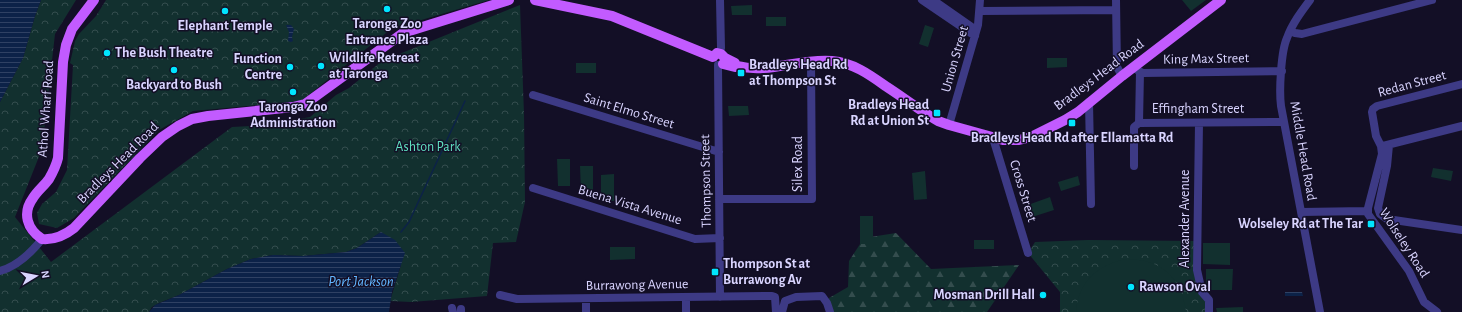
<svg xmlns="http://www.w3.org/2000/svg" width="1462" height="312" font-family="'Alegreya Sans',sans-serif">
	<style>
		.forest { fill: url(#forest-firs) }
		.park { fill: url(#park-crowns) }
		.pitch { fill: #12302f }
		.water { fill: url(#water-rules) }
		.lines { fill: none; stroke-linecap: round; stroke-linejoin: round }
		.stream { stroke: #0c2248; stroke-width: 1.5 }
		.minor { stroke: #3d3a85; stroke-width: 8 }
		.major { stroke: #c25bff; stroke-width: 10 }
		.poi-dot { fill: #00e5ff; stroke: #130f26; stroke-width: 1.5 }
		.labels { text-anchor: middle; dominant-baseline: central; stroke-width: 3; stroke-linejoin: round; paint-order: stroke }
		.poi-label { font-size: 14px; font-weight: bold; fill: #d9d4ff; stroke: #130f26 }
		.street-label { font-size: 14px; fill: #d9d4ff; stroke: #130f26 }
		.park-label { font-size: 14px; fill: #5fe0c0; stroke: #130f26 }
		.water-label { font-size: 15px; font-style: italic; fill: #62b6ff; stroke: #130f26 }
	</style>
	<defs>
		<pattern id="forest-firs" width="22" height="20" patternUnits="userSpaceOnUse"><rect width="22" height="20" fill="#12302f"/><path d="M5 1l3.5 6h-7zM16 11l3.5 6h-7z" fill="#344d4e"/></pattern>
		<pattern id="park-crowns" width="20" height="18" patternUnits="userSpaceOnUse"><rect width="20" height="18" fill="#12302f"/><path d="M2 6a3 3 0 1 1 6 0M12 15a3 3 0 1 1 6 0" fill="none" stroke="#344d4e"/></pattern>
		<pattern id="water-rules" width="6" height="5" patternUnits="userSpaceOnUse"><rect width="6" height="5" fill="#0c2248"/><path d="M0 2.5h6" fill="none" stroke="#2f4163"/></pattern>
	</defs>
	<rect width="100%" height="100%" fill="#130f26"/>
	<path class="forest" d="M896,233L931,269L1019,265L987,312H829V298L848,287L849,261L864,238Z"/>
	<path class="park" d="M41,0H76L55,34L42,149L15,217L51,262L232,127L267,125L310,117L336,95L349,88L382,61L520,5L524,114L525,202L516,242L493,243L487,296L411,302L390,301L401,265L381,232L357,248L346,252L303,256L273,255L251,259L227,269L179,295L159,303L152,307L149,312H0V102L23,58L35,16Z
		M106,0H489L391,29L301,101L193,111L159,130L74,218L57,228L39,224L37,213L42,204L56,192L67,170L73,65L70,63L75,41L79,34L96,16Z
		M1088,240L1197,241V270L1209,312H1060V292L1028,253L1035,242Z"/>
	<path class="pitch" d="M1182,0H1206L1191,11Z
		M752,5V15H732L731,6Z
		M766,17H786V26H766Z
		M925,25L934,28L928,47L919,44Z
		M1047,58H1067V67L1047,68Z
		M576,63H596V73H576Z
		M728,106H748L749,115L729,116Z
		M557,159H570V186H558Z
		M580,166H593V192H581Z
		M1433,168L1453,171L1451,181L1431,177Z
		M925,171L927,199L914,200L912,173Z
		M614,174V201H601V175Z
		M1078,176L1080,185L1061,191L1058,182Z
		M1050,197L1054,210L1029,218L1025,206Z
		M860,216H873V244H860Z
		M974,240H994V249H974Z
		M1203,243H1230V265L1203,264Z
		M610,247H635V259L610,260Z
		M1127,259C1161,259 1182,278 1186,312H1076C1078,282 1098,264 1127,259Z
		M1206,269H1233L1232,290H1206Z
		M1243,307V312H1217L1216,308Z"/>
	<path class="water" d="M0,0H41L35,16L23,58L0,102Z
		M286,25H291L294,29L292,37L293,41L291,42L288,41L289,32Z
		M381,232L395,240L405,253L392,292L389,312H149L155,305L179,295L227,269L251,259L273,255L303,256L346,252L357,248Z
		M1285,292H1302L1303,296H1285Z"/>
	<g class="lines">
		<path class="stream" d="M401,232L409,222L465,101"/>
		<path class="minor" d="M922,0L975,36
			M933,0L976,30
			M1116,0L1117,67L1122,76
			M1310,0C1301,12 1292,24 1287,38C1281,51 1279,91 1281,106L1320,312
			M980,11L1116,10
			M1290,31L1295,33L1302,34L1432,0
			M719,53L721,48L720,0
			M718,65L720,297
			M1137,70L1143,73L1282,71
			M1140,72L1139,123L1283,122
			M533,95L719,152
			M1089,102L1091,204
			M1199,123L1197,270L1202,292L1209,300V312
			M949,125L978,25L980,0
			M993,138L1028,253
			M1389,145L1387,166L1378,208L1380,214L1387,219L1462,230
			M1383,146L1462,126
			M1134,166V127L1139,123
			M533,188L695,239L720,238
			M719,199H812L811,61
			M1301,212L1367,211
			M0,271C18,266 31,253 42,239
			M500,295L517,299L772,296L775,297L776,312
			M686,298V312
			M586,299V312
			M452,308L453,312
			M461,309V312
			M782,312L785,301L796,297L822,296L827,303L830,312
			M1437,312L1424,302L1409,271L1368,214V208L1382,154L1381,146L1376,136L1372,112L1373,109L1377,106L1462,84"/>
		<path class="major" d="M94,0L72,29L66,45L63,62L58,158C56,166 53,172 49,179C44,186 37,191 33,198C22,213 27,229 42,239C54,240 64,236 74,228L140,158L162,137L178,126L192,119L208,116L293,107L305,104L403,33L509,0
			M535,0L612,16L713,57
			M713,57L717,53L721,54L725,58L735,63
			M723,64L735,67L738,66C768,74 800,58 832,61C854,63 870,75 887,87C904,98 921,111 938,121L949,125L1003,140H1019L1031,137L1065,120L1078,112L1122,76L1221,0"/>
	</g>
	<g class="poi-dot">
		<circle cx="387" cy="9" r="4"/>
		<circle cx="225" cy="11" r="4"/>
		<circle cx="107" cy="53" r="4"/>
		<circle cx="321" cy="66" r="4"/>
		<circle cx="290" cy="67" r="4"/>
		<circle cx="174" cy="70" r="4"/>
		<rect x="737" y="69" width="8" height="8" rx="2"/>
		<circle cx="293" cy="92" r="4"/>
		<rect x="933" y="109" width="8" height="8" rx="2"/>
		<rect x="1068" y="119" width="8" height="8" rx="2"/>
		<rect x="1367" y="220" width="8" height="8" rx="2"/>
		<rect x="711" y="268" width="8" height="8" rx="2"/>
		<circle cx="1131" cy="287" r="4"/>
		<circle cx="1043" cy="295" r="4"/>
	</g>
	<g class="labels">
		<g class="poi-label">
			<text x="387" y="24">Taronga Zoo<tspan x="387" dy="16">Entrance Plaza</tspan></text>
			<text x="225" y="26">Elephant Temple</text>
			<text x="115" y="53" text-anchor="start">The Bush Theatre</text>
			<text x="329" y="58" text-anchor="start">Wildlife Retreat<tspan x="329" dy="16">at Taronga</tspan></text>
			<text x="282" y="59" text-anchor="end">Function<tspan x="282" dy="16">Centre</tspan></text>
			<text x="749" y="65" text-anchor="start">Bradleys Head Rd<tspan x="749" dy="16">at Thompson St</tspan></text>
			<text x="174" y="85">Backyard to Bush</text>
			<text x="929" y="105" text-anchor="end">Bradleys Head<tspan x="929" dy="16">Rd at Union St</tspan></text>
			<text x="293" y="107">Taronga Zoo<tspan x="293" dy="16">Administration</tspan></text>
			<text x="1072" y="138">Bradleys Head Rd after Ellamatta Rd</text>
			<text x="1363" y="224" text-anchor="end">Wolseley Rd at The Tar</text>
			<text x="723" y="264" text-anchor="start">Thompson St at<tspan x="723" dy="16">Burrawong Av</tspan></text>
			<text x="1139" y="287" text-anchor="start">Rawson Oval</text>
			<text x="1035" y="295" text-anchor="end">Mosman Drill Hall</text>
		</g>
		<g class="street-label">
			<text transform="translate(955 59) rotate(-74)">Union Street</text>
			<text transform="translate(1206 59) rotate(-1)">King Max Street</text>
			<text transform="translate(1099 75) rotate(-37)">Bradleys Head Road</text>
			<text transform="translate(1412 84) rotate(-15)">Redan Street</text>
			<text transform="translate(46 109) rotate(-86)">Athol Wharf Road</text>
			<text x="1198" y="109">Effingham Street</text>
			<text transform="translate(629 111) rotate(17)">Saint Elmo Street</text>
			<text transform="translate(1303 151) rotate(80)">Middle Head Road</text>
			<text transform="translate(118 163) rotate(-45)">Bradleys Head Road</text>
			<text transform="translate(798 164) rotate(-90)">Silex Road</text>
			<text transform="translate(706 181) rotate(-91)">Thompson Street</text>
			<text transform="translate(1023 191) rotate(73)">Cross Street</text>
			<text transform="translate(630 205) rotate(17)">Buena Vista Avenue</text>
			<text transform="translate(1185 219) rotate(-90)">Alexander Avenue</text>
			<text transform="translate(1404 243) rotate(57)">Wolseley Road</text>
			<text transform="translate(637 285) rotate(-1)">Burrawong Avenue</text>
		</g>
		<g class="park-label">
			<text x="428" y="147">Ashton Park</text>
		</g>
		<g class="water-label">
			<text x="361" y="281">Port Jackson</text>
		</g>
	</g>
	<g transform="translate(36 276) rotate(80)" stroke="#130f26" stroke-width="3" paint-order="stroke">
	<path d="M0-3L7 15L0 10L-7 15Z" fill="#d9d4ff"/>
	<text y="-6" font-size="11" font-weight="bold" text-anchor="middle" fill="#d9d4ff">N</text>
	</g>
</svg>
